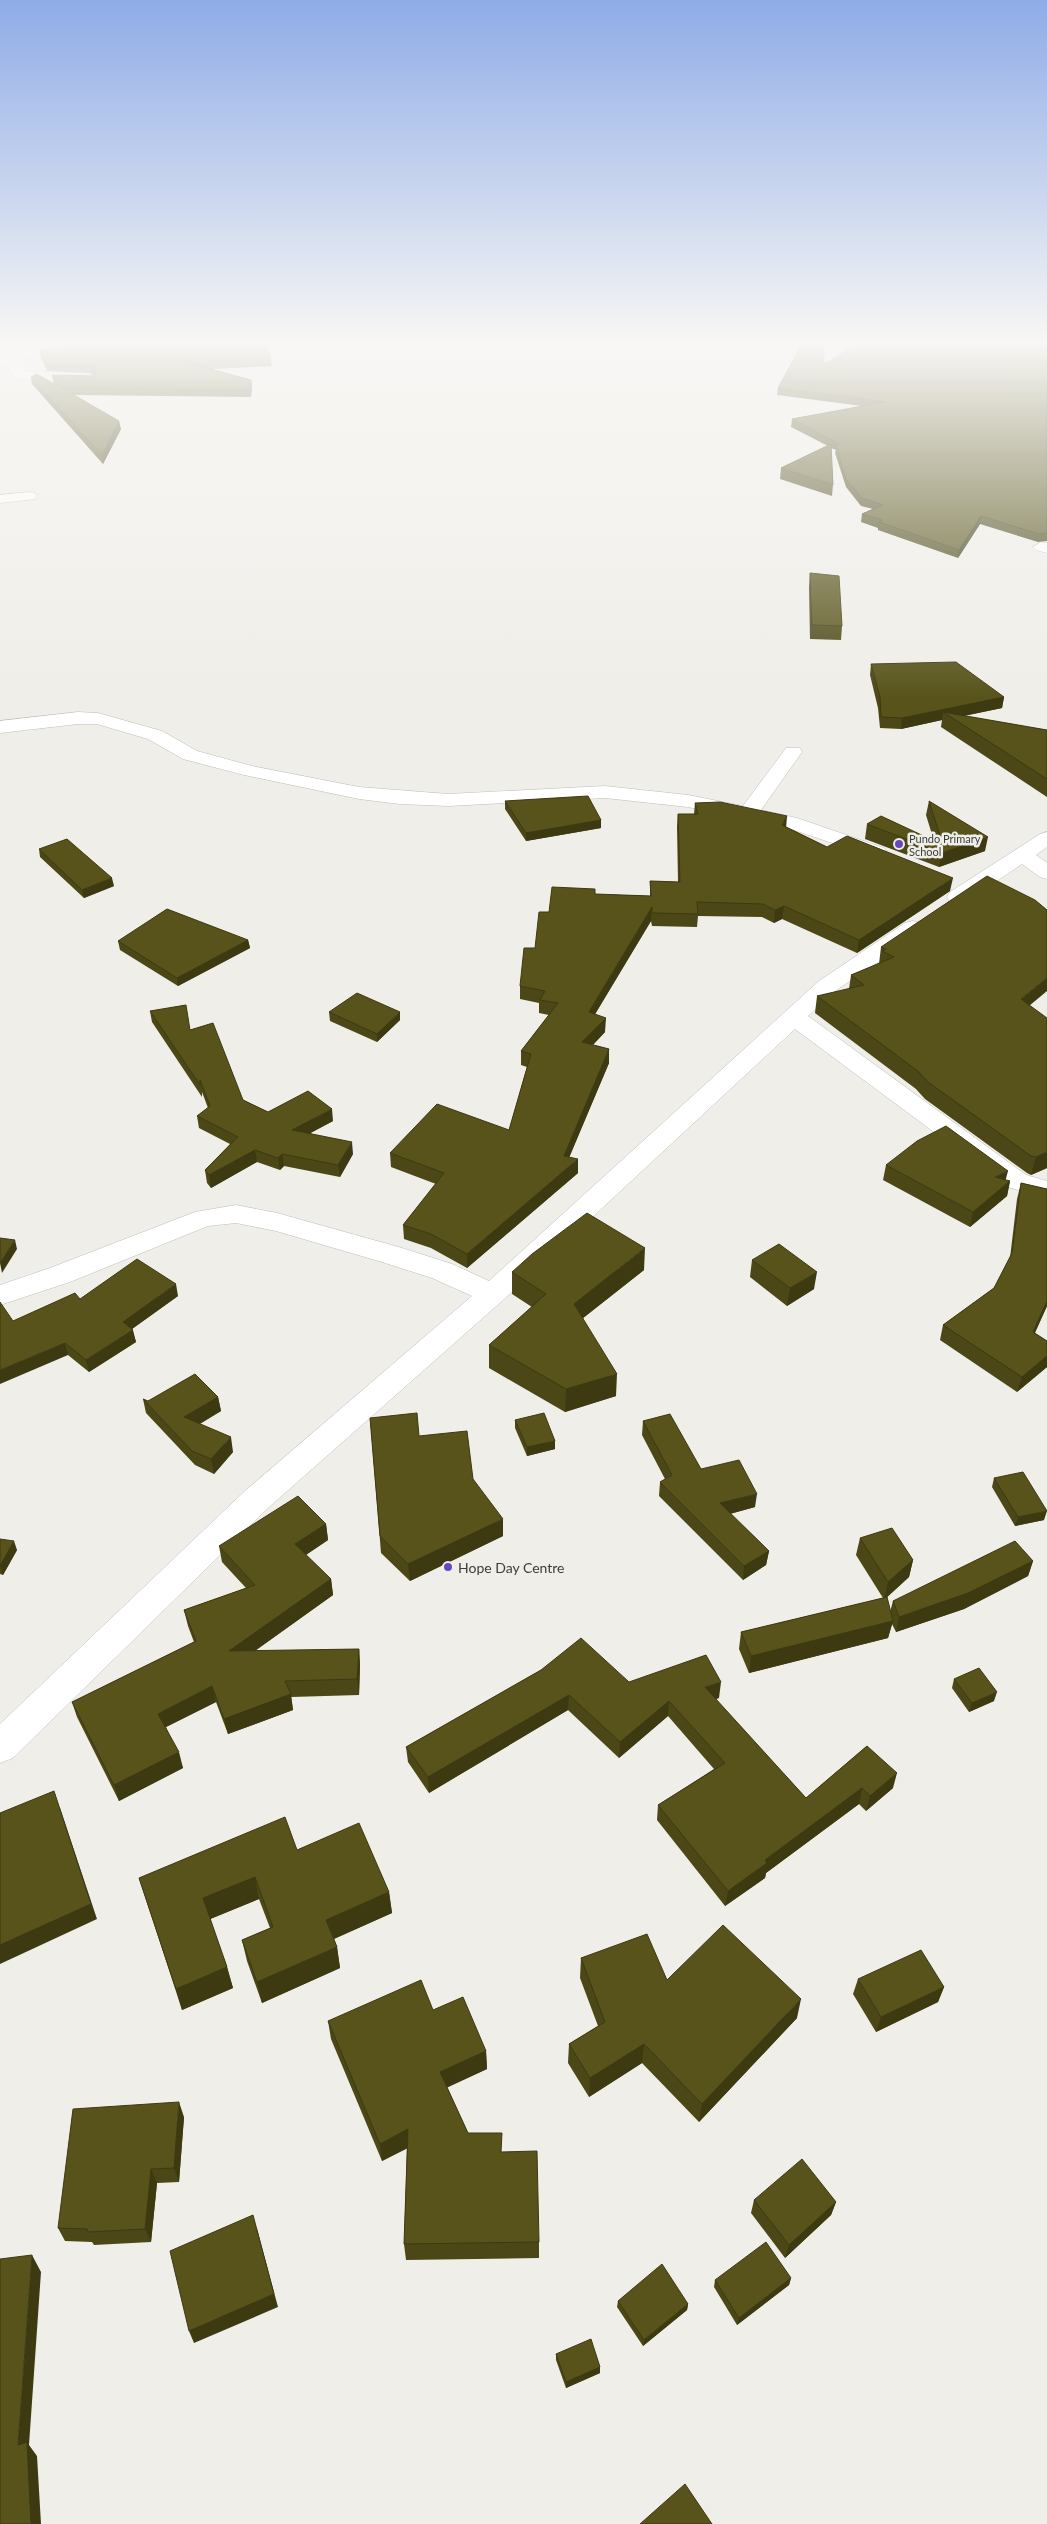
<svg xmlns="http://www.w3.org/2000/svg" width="1047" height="2524" font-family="Lato,sans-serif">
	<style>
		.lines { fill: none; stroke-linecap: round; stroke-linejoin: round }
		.minor-casing { stroke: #bebeb8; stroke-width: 1 }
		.minor { fill: #fff; fill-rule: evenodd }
		.wall { fill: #4b4716 }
		.shaded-wall { fill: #3d3a12 }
		.building { fill: #57531a; stroke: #3d3a12 }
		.poi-dot { fill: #6747c0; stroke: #efeee8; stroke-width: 2 }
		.labels { text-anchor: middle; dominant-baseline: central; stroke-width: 5; stroke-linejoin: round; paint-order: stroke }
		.far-poi-label { font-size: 11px; fill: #3c3c3a; stroke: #efeee8; text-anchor: start }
		.poi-label { font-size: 14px; fill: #3c3c3a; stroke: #efeee8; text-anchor: start }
	</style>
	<rect width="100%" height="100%" fill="#efeee8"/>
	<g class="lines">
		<g class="minor-casing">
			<path id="minor" d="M52,346H82L76,350L8,360L17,361L23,371L89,375L95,379L93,382L19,379L15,378L8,367L0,366V353Z
				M30,492L35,493L37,496L35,499L0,503V495Z
				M1041,542L1047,543V553L1036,550L1033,547Z
				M78,712L98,713L162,731L197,751L252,766L359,787L448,794L605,786L688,795L743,806L786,748H800L802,752L761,810L797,818L884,848L887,852L884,856L877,858L785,827L688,807L605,798L448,806L400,804L359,799L244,775L183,759L148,739L97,724H78L0,733V721Z
				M1047,832V847L1036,855L1047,863V879L1040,877L1022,864L966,902L958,903L950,902L947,897L950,892L1040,834Z
				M913,921L921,923L924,928L921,933L835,991L808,1016L1026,1175L1047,1181V1199L1008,1187L795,1029L502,1301L268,1508L13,1758L0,1763V1724L246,1490L472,1296L432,1278L382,1262L276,1231L236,1223L208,1226L70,1282L0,1305V1285L50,1268L195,1212L236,1205L277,1213L402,1248L452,1264L489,1281L819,981L905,923Z"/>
		</g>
		<use href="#minor" class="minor"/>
	</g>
	<path class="wall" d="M1047,346V541L1038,542L980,524L958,558L878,530V528L861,522L862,514L873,509L861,506L846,487L835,453L836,450L831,448L833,485L832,496L780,479L781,468L828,446L791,427L792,419L862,406L777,395L778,388L824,364Z
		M39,350L271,359L272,366L212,369L251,380L252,387L251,397L74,395L121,429L103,464L32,384L31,377L54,384L52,375L93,376L90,373L47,371L41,357Z
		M810,573L842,626L841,640L810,639L809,587Z
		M871,664L1004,697L1002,708L964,716L1047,730V797L941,727L942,720L901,729L880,728L878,708L870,675Z
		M505,801L601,820V828L526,841L505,809Z
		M929,801L985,851L939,867L865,839L867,824L934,841L926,815Z
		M695,803L786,827L827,847L950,891L857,953L782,919L774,923L762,917L698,916L697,927L652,926L651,921L595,1014L605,1032L593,1045L609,1049V1063L569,1157L578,1173L467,1268L431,1248L404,1239L403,1225L436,1184L391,1167L390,1153L509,1130L527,1067L521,1065V1051L549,1015L539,1013V1003L520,999V986L549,912L595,894L650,896V881L678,882L677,826L678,814H694Z
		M39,849L114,886L84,898L40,857Z
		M248,940L250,948L178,986L120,950L118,941Z
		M881,947L1030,1005L1047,1168L1031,1175L1027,1173L925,1099L916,1089L815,1013L817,996L849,989L851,975L879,964Z
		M150,1011L190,1030L243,1100L268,1112L333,1121L310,1133L353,1154L340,1177L284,1166L280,1170L257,1162L211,1188L207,1183L205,1170L230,1144L199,1128L197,1116L208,1108L202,1092V1097L152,1022Z
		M329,1012L400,1020L377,1042L330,1021Z
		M886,1165L1006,1180L1010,1181L1007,1196L970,1227L883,1180Z
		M1021,1183L1047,1189V1306L1035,1333L1047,1341V1367L1017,1392L940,1340L943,1325L994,1288L1010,1258L1017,1199Z
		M752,1260L814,1289L787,1306L750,1277Z
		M644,1270L583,1318L616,1396L565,1412L489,1368V1345L532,1307L512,1294V1272Z
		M178,1296L132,1329L136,1342L89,1372L68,1355L13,1321L80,1299Z
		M218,1397L221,1411L200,1424L233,1452L214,1474L195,1465L146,1413L143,1399L148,1401Z
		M370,1418L419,1436L473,1479L503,1536L410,1581L381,1553Z
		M515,1420L555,1449L527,1456L515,1428Z
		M643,1421L701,1469L755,1507L730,1514L769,1551L766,1565L743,1580L659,1496L660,1482L665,1479L642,1435Z
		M994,1478L1044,1520L1015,1526L992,1487Z
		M326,1524L328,1540L306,1555L331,1579L333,1595L255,1651L359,1649L360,1665L359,1695L291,1697L293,1710L228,1734L216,1702L166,1727L183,1768L119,1801L77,1717L72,1702L194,1642L188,1626L184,1610L246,1588L222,1562L219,1546Z
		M860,1538L913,1560L909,1577L887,1597L890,1612L893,1601L1033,1561L1028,1576L964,1609L896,1632L892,1624L888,1638L749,1673L739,1649L741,1632L883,1598L856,1555Z
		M0,1539L17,1550L3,1575L0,1574Z
		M541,1670L629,1682L719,1698L715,1699L806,1798L867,1746L893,1788L866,1811L859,1804L766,1873L765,1878L725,1906L657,1820L658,1805L714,1769L668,1716L619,1758L568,1710L429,1793L408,1762L406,1747Z
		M954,1679L994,1701L969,1712L952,1688Z
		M297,1850L389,1892L392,1913L334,1939L337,1947L340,1968L262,2003L247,1961L242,1940L270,1928L259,1899L210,1919L227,1967L233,1988L182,2010L139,1878Z
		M581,1958L667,1980L797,2018L699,2122L642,2063L589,2097L568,2063L569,2044L598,2026L580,1978Z
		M858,1979L944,1987L938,2002L876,2032L853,1994Z
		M433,2010L486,2051L487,2069L447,2087L468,2133L502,2152L539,2242V2258L406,2260L404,2244L407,2148L382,2161L331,2039L328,2021Z
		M184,2117L179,2182L157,2183L151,2242L94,2245L92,2242L65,2241L58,2228Z
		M754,2200L836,2202L831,2215L785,2258L751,2213Z
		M791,2278L789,2285L737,2325L714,2287L715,2280Z
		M618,2301L688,2304L687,2310L643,2346L617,2307Z
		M556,2354L600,2367V2373L566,2388L556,2360Z"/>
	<path class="shaded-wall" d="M251,380L252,387L251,397L250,389Z
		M119,421L121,429L103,464L102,455Z
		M981,516L980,524L958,558L959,550Z
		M1004,697L1002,708L953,718L943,712L942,720L901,729L902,718Z
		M787,816L786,829L782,825Z
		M601,820V828L526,841V833Z
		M988,837L985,851L939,867L942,853Z
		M112,878L114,886L84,898L82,890Z
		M953,878L950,891L857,953L859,940Z
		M784,906L782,919L774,923L775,910Z
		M652,907L651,921L588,1026L589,1012Z
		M248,940L250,948L178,986L177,978Z
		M1047,978V991L1017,1016L1021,999Z
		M400,1012V1020L377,1042V1034Z
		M606,1018L605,1032L582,1056V1042Z
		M609,1049V1063L564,1170V1156Z
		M332,1109L333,1121L294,1142L292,1130Z
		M352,1142L353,1154L340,1177L338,1165Z
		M255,1150L257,1162L211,1188L209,1175Z
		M1047,1152V1168L1031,1175L1036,1157Z
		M282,1154L284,1166L280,1170L278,1158Z
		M578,1159V1173L467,1268V1254Z
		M1008,1171L1004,1186L1010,1181L1007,1196L970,1227L973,1212L995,1177Z
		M15,1240L17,1249L2,1273L0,1263Z
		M645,1248L644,1270L573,1326L574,1304Z
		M817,1272L814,1289L787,1306L790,1288Z
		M176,1284L178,1296L125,1334L123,1322Z
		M1047,1301V1306L1028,1347L1033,1332Z
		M133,1330L136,1342L89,1372L86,1360Z
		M65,1343L68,1355L0,1384V1370Z
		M1047,1356V1367L1017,1392L1022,1377Z
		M617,1374L616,1396L565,1412L566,1389Z
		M218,1397L221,1411L187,1431L184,1417Z
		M231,1437L233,1452L214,1474L211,1459Z
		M555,1441V1449L527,1456V1447Z
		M757,1494L755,1507L718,1517L720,1503Z
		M1047,1511L1044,1520L1015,1526L1018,1517Z
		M503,1519V1536L410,1581L408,1564Z
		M326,1524L328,1540L298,1560L295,1544Z
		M14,1541L17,1550L3,1575L0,1566Z
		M769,1551L766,1565L743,1580L744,1566Z
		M913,1560L909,1577L884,1600L888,1582Z
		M1033,1561L1028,1576L964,1609L896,1632L899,1617Z
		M331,1579L333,1595L232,1667L229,1651Z
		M893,1621L888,1638L749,1673L751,1656Z
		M359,1649L360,1665L359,1695L357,1679Z
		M721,1682L719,1698L703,1703L705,1687Z
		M212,1686L216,1702L162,1729L158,1714Z
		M997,1692L994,1701L969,1712L972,1703Z
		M291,1694L293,1710L228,1734L224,1719Z
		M569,1695L568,1710L429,1793L428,1777Z
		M669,1701L668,1716L619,1758L620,1742Z
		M179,1752L183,1768L119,1801L114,1785Z
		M897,1773L893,1788L866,1811L870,1796Z
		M862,1788L859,1804L766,1873L765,1878L725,1906L728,1891L765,1860Z
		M60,1808L97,1919L0,1964V1945Z
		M255,1877L259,1899L208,1920L203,1898Z
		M389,1892L392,1913L329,1941L326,1920Z
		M337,1947L340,1968L262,2003L257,1982Z
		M227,1967L233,1988L182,2010L176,1989Z
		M944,1987L938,2002L876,2032L881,2017Z
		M801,1999L797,2018L699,2122L702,2104Z
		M644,2044L642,2063L589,2097L590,2078Z
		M486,2051L487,2069L442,2090L440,2072Z
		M179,2102L184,2117L179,2182L174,2168Z
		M408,2129L410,2147L382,2161L380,2144Z
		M151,2169L157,2183L151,2242L145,2229Z
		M836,2202L831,2215L785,2258L789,2245Z
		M257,2229L278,2307L194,2343L189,2331Z
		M32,2255L41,2272L29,2445L37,2456L41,2524H31L18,2445Z
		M791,2278L789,2285L737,2325L739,2318Z
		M688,2304L687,2310L643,2346L644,2340Z
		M600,2367V2373L566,2388V2382Z"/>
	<path class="building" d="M64,346H267L271,359L188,363L251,380L250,389L60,387L119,421L102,455L31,377L37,374L58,386L52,375L93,376L96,372L89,366L46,363L39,350Z
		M801,346H824V364L855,346H1047V533L1039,534L981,516L959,550L879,522L882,520L862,514L883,505L862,498L846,479L836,445L839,444L792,419L885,402L778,388Z
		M831,444L833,485L781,468Z
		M810,573L839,576L842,626L812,625Z
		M956,662L1004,697L902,718L881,717L880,697L871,664Z
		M943,712L1047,730V779Z
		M588,796L601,820L526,833L505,801Z
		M929,801L988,837L942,853L867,824L881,816L943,845Z
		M720,802L787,816L782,825L827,847L847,836L953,878L859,940L784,906L775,910L763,904L697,902L698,914L652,913V907L589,1012L606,1018L582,1042L609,1049L564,1156L578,1159L467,1254L431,1234L403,1225L444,1173L390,1153L437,1104L509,1130L531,1054L521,1051L558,1003L540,1000L545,991L520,986L524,948H535L539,912H549L552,887L595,889V894L651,896L650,881L680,882L678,814H698L695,803Z
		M67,839L112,878L82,890L39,849Z
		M987,876L1035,900L1047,910V978L1021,999L1047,1018V1152L1036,1157L1031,1156L928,1082L919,1072L817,996L864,985L851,975L894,957L882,951L886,949L881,947Z
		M167,909L248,940L177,978L118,941Z
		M357,993L400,1012L377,1034L329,1012Z
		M186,1005L190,1030L213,1023L243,1100L268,1112L308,1091L332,1109L292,1130L352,1142L338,1165L282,1154L278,1158L255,1150L209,1175L205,1170L238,1137L197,1116L210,1106L200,1080V1085L150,1011Z
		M946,1126L1008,1171L995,1177L1010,1181L973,1212L886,1165L917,1141Z
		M1021,1183L1047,1189V1301L1033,1332L1047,1341V1356L1022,1377L943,1325L994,1288L1012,1253Z
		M587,1213L645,1248L574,1304L617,1374L566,1389L489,1345L546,1294L512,1272L532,1254Z
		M0,1238L15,1240L0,1263Z
		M779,1244L817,1272L790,1288L752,1260Z
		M137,1259L176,1284L123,1322L133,1330L86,1360L65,1343L0,1370V1302L13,1321L75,1293L80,1299Z
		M195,1374L218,1397L184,1417L231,1437L211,1459L192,1451L143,1399L148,1401Z
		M417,1413L419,1436L467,1431L473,1479L503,1519L408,1564L380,1536L370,1418Z
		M544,1413L555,1441L527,1447L515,1420Z
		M670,1414L701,1469L739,1460L757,1494L720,1503L769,1551L744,1566L660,1482L672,1475L643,1421Z
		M1023,1472L1047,1511L1018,1517L994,1478Z
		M298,1496L326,1524L295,1544L331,1579L229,1651L359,1649L357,1679L285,1681L291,1694L224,1719L212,1686L158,1714L179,1752L114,1785L72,1702L196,1641L184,1610L255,1585L219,1546Z
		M892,1528L913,1560L888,1582L860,1538Z
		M0,1539L14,1541L0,1566Z
		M1015,1541L1033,1561L968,1593L899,1617L893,1601Z
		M887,1597L893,1621L751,1656L741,1632Z
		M581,1638L629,1682L706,1655L721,1682L705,1687L806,1798L867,1746L897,1773L870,1796L862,1788L765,1860L767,1863L728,1891L658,1805L725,1763L669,1701L620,1742L569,1695L428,1777L406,1747L541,1670Z
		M979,1668L997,1692L972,1703L954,1679Z
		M54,1791L91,1904L0,1945V1813Z
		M285,1817L297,1850L359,1823L389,1892L326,1920L337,1947L257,1982L242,1940L273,1927L255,1877L203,1898L227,1967L176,1989L139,1878Z
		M723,1925L801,1999L702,2104L644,2044L590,2078L569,2044L605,2022L581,1958L647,1934L667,1980Z
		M921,1950L944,1987L881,2017L858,1979Z
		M421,1980L433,2010L463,1997L486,2051L440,2072L468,2133H502L501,2152L537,2151L539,2242L404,2244L408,2129L380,2144L328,2021Z
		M179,2102L174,2168L151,2169L145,2229L88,2232L87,2229L58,2228L73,2109Z
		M802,2159L836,2202L789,2245L754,2200Z
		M253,2215L274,2294L189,2331L170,2251Z
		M766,2242L791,2278L739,2318L715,2280Z
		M32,2255L18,2445L27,2442L31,2524H0V2259Z
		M662,2264L688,2304L644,2340L618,2301Z
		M591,2339L600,2367L566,2382L556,2354Z
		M685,2484L712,2524H640Z"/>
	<linearGradient id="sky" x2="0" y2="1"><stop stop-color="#8face7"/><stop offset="0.49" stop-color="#f8f7f5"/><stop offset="1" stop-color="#f8f7f5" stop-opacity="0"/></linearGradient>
	<rect width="1047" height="699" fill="url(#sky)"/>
	<g class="poi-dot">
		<circle cx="899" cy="844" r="5"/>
		<circle cx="448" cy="1567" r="5"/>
	</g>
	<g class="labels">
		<g class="far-poi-label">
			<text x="909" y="838">Pundo Primary<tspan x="909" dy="13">School</tspan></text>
		</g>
		<g class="poi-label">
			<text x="458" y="1567">Hope Day Centre</text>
		</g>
	</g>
</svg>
